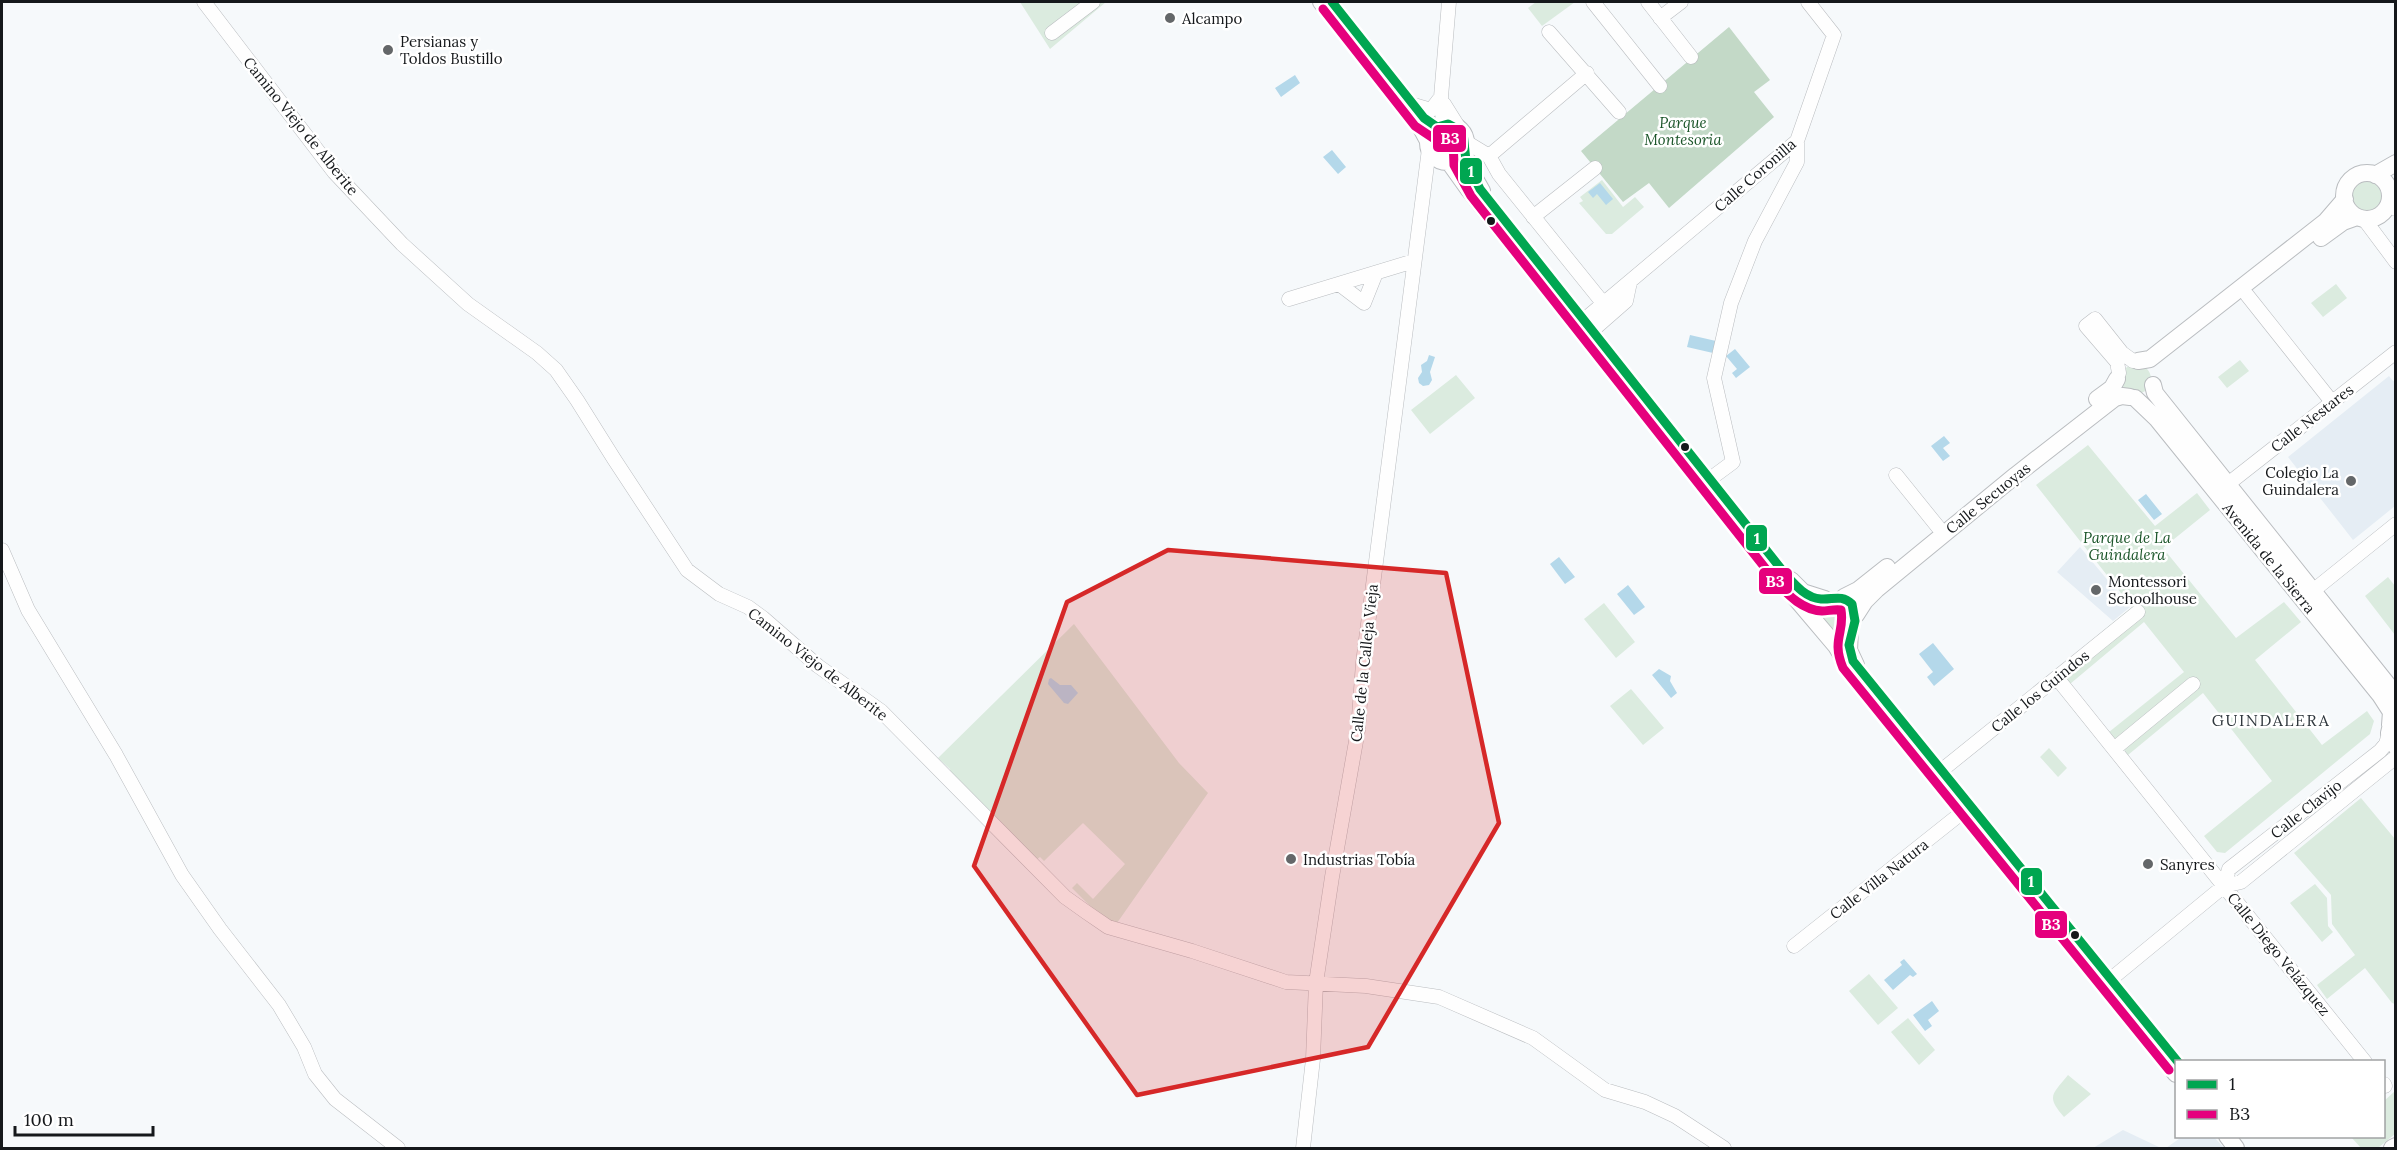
<svg xmlns="http://www.w3.org/2000/svg" width="2397" height="1150" font-family="Lora,serif">
	<style>
		.built { fill: #e5edf4 }
		.green { fill: #dbebdf }
		.forest { fill: #c3d9c7 }
		.water { fill: #b4d8ea }
		.lines { fill: none; stroke-linecap: round; stroke-linejoin: round }
		.minor-casing { stroke: #babdc0; stroke-width: 15 }
		.major-casing { stroke: #babdc0; stroke-width: 18 }
		.minor { stroke: #fefefe; stroke-width: 14 }
		.major { stroke: #fefefe; stroke-width: 16 }
		.bus-1-casing { stroke: #fff; stroke-width: 14 }
		.bus-2-casing { stroke: #fff; stroke-width: 14 }
		.bus-1 { stroke: #00a651; stroke-width: 9 }
		.bus-2 { stroke: #e5007d; stroke-width: 9 }
		.marked { fill: #d62828; fill-opacity: 0.2; stroke: #d62828; stroke-width: 4.5; stroke-linejoin: round }
		.poi-dot { fill: #646769; stroke: #fff; stroke-width: 2 }
		.bus-dot { fill: #15181b; stroke: #fff; stroke-width: 2 }
		.labels { text-anchor: middle; dominant-baseline: central; stroke-width: 5; stroke-linejoin: round; paint-order: stroke }
		.poi-label { font-size: 15px; fill: #15181b; stroke: #fff; text-anchor: start }
		.park-label { font-size: 15px; font-style: italic; fill: #1b5529; stroke: #fff }
		.street-label { font-size: 15px; fill: #15181b; stroke: #fff }
		.neighbourhood-label { font-size: 16px; letter-spacing: 1.5px; fill: #30383e; stroke: #fff }
		.line-badge { stroke: #fff; stroke-width: 2 }
		.badge-label { font-size: 16px; text-anchor: middle; font-weight: bold; fill: #fff }
	</style>
	<rect width="100%" height="100%" fill="#f6f9fb"/>
	<path class="built" d="M2389,376L2393,381L2396,380L2395,506L2353,540L2288,457Z
		M2080,547L2130,607L2113,621L2057,572Z
		M2123,1130L2161,1148H2093Z
		M2183,1136L2214,1137L2224,1148H2166Z"/>
	<path class="green" d="M1020,2H1106L1050,49Z
		M1536,2H1575L1542,26L1528,8Z
		M1436 143a12 12 0 1 1 24 0a12 12 0 1 1-24 0Z
		M2362,176C2379,174 2386,185 2390,200C2361,241 2329,194 2362,176Z
		M1602,180L1623,207L1635,197L1644,207L1612,234H1606L1579,203L1583,201L1580,197Z
		M2336,284L2347,298L2323,317L2311,303Z
		M2240,360L2249,371L2227,388L2218,377Z
		M2121 379a15 15 0 1 1 30 0a15 15 0 1 1-30 0Z
		M1456,375L1475,398L1430,434L1411,410Z
		M2088,445L2155,526L2197,493L2210,510L2163,548L2236,638L2284,602L2301,622L2255,660L2322,745L2367,711L2374,721L2370,734L2225,853L2217,852L2204,836L2272,781L2203,693L2128,755L2109,732L2184,672L2144,622L2070,684L2058,668L2132,607L2036,485Z
		M2388,577L2395,586V635L2365,596Z
		M1604,603L1635,642L1616,658L1584,619Z
		M1824 616a13 13 0 1 1 26 0a13 13 0 1 1-26 0Z
		M1074,624L1179,763L1208,793L1117,923L1102,918L1072,888L1077,883L1093,899L1125,864L1083,823L1044,861L1040,857L1036,860L951,777L950,769L938,758Z
		M1631,689L1664,728L1643,745L1610,706Z
		M2049,748L2067,768L2058,777L2040,757Z
		M2361,798L2395,839V1004L2392,1003L2365,968L2327,999L2317,985L2355,955L2332,924L2331,895L2294,853Z
		M2315,884L2327,898L2328,926L2333,932L2322,942L2290,903Z
		M1869,974L1898,1008L1878,1025L1849,991Z
		M1908,1018L1935,1050L1919,1065L1891,1032Z
		M2068,1075L2091,1094L2064,1117C2046,1096 2052,1095 2068,1075Z
		M2395,1091V1134L2378,1148H2361L2351,1137L2384,1136V1101Z"/>
	<path class="forest" d="M1729,27L1770,80L1754,92L1774,117L1669,208L1649,183L1623,202L1581,151Z"/>
	<path class="water" d="M1295,75L1300,83L1281,97L1275,88Z
		M1332,150L1346,167L1338,174L1323,157Z
		M1600,183L1613,199L1606,205L1597,194L1593,198L1588,192Z
		M1690,335L1716,341L1713,353L1687,347Z
		M1735,349L1750,367L1736,378L1732,373L1737,369L1726,356Z
		M1429,355L1435,357L1430,372L1432,380L1429,385L1423,386L1419,383L1418,378L1422,372L1421,365L1427,361Z
		M1944,436L1950,443L1943,448L1950,456L1943,461L1931,446Z
		M2146,494L2162,514L2154,520L2138,500Z
		M1559,557L1575,577L1565,584L1550,564Z
		M1628,585L1645,607L1634,615L1617,594Z
		M1933,643L1954,669L1934,686L1927,677L1933,672L1919,654Z
		M1659,669L1671,676L1670,681L1677,693L1671,698L1652,675Z
		M1051,678L1060,685H1071L1078,693L1068,704L1064,703L1048,684L1049,679Z
		M1904,959L1917,974L1913,977L1910,975L1893,990L1884,980L1902,965L1900,962Z
		M1932,1001L1939,1011L1928,1020L1932,1026L1925,1031L1913,1015Z"/>
	<g class="lines">
		<g class="minor-casing">
			<path id="minor" d="M204,2L334,172L402,244L468,304L537,353L556,370L577,400L614,459L687,570L719,594L748,607L763,618L818,666L881,711L1065,897L1086,912L1108,927L1192,951L1286,982L1366,986L1439,997L1533,1038L1605,1090L1645,1102L1675,1116L1724,1148
				M1593,2L1660,86
				M1648,2L1691,57
				M1660,18L1681,2
				M1549,32L1619,112
				M1052,33L1093,2
				M1587,73L1489,156L1499,174L1603,303
				M1444,104L1459,128
				M1414,105L1431,110L1441,97
				M1443,124L1441,97L1449,2
				M1466,142L1489,156
				M2389,204L2396,209
				M1533,217L1595,168
				M2364,219L2396,262
				M1339,284L1364,303L1376,273
				M2247,295L2332,402
				M1289,299L1414,261
				M1585,319L1797,141L1834,35L1808,2
				M1594,329L1626,301L1630,282
				M2119,373L2117,362L2086,326L2095,319L2122,353L2133,361
				M1896,475L1938,527
				M1710,479L1733,462L1714,378L1731,303L1755,241L1797,162V141
				M2228,484L2396,352
				M2,550L28,610L116,755L182,875L220,929L279,1005L304,1047L315,1074L335,1099L398,1148
				M2314,590L2396,524
				M2057,678L2365,1062
				M2114,749L2193,684
				M1942,770L2138,612
				M2224,886L2229,869L2380,751L2386,744L2389,733
				M1794,946L1964,811
				M2111,979L2224,886L2241,882L2396,757
				M2384,1084L2385,1086
				M1303,1148L1313,1059L1316,983L1332,877L1358,730L1363,663L1429,149"/>
		</g>
		<g class="major-casing">
			<path id="major" d="M1321,2L1421,128L1428,141
				M1428 143a19 19 0 1 1 38 0a19 19 0 1 1-38 0Z
				M1464,151L1470,170L1482,191
				M1449,162L1469,190L1781,581L1836,646L1849,667L1892,724L2176,1074
				M2344 196a23 23 0 1 1 46 0a23 23 0 1 1-46 0Z
				M2375,175L2396,163
				M2321,238L2343,222L2357,217
				M2138,361L2150,359L2326,221L2345,199
				M2153,385L2155,393L2396,695
				M2135,398L2157,419L2380,695L2391,712L2390,725
				M2097,399L2112,388L2117,379
				M1791,580L1803,592L1825,599
				M1844,597L1858,590L1887,567
				M1856,615L1865,601L1877,589L2016,475L2115,398L2122,396L2130,397
				M1850,630L1849,650L1856,665
				M2393,717L2389,733L2396,747
				M2227,1136L2236,1148
				M2392,1148L2396,1146"/>
		</g>
		<use href="#minor" class="minor"/>
		<use href="#major" class="major"/>
		<g class="bus-1-casing">
			<path id="bus-1" d="M1332,2L1424,118L1437,127L1448,124L1463,132L1466,161L1480,189L1786,575C1795,585 1806,598 1821,599C1833,600 1841,594 1852,604L1855,621L1849,645L1853,661L2178,1062"/>
		</g>
		<g class="bus-2-casing">
			<path id="bus-2" d="M1323,9L1415,126L1433,138L1447,137L1453,140L1454,165L1471,196L1777,583C1789,596 1803,610 1822,611C1828,611 1834,609 1841,610C1845,633 1831,639 1843,668L2169,1070"/>
		</g>
		<use href="#bus-1" class="bus-1"/>
		<use href="#bus-2" class="bus-2"/>
	</g>
	<path class="marked" d="M1168,550L1446,573L1499,823L1368,1047L1137,1095L974,866L1067,602Z"/>
	<g class="poi-dot">
		<circle cx="1170" cy="18" r="6"/>
		<circle cx="388" cy="50" r="6"/>
		<circle cx="2351" cy="481" r="6"/>
		<circle cx="2096" cy="590" r="6"/>
		<circle cx="1291" cy="859" r="6"/>
		<circle cx="2148" cy="864" r="6"/>
	</g>
	<g class="bus-dot">
		<circle cx="1491" cy="221" r="5"/>
		<circle cx="1685" cy="447" r="5"/>
		<circle cx="2075" cy="935" r="5"/>
	</g>
	<g class="labels">
		<g class="poi-label">
			<text x="1182" y="18">Alcampo</text>
			<text x="400" y="41">Persianas y<tspan x="400" dy="17">Toldos Bustillo</tspan></text>
			<text x="2339" y="472" text-anchor="end">Colegio La<tspan x="2339" dy="17">Guindalera</tspan></text>
			<text x="2108" y="581">Montessori<tspan x="2108" dy="17">Schoolhouse</tspan></text>
			<text x="1303" y="859">Industrias Tobía</text>
			<text x="2160" y="864">Sanyres</text>
		</g>
		<g class="park-label">
			<text x="1683" y="122">Parque<tspan x="1683" dy="17">Montesoria</tspan></text>
			<text x="2127" y="537">Parque de La<tspan x="2127" dy="17">Guindalera</tspan></text>
		</g>
		<g class="street-label">
			<text transform="translate(301 126) rotate(51)">Camino Viejo de Alberite</text>
			<text transform="translate(1755 175) rotate(-41)">Calle Coronilla</text>
			<text transform="translate(2312 418) rotate(-38)">Calle Nestares</text>
			<text transform="translate(1988 498) rotate(-39)">Calle Secuoyas</text>
			<text transform="translate(2269 558) rotate(51)">Avenida de la Sierra</text>
			<text transform="translate(1364 663) rotate(-84)">Calle de la Calleja Vieja</text>
			<text transform="translate(818 664) rotate(38)">Camino Viejo de Alberite</text>
			<text transform="translate(2040 691) rotate(-39)">Calle los Guindos</text>
			<text transform="translate(2306 809) rotate(-38)">Calle Clavijo</text>
			<text transform="translate(1879 879) rotate(-38)">Calle Villa Natura</text>
			<text transform="translate(2279 954) rotate(51)">Calle Diego Velázquez</text>
		</g>
		<g class="neighbourhood-label">
			<text x="2271" y="720">GUINDALERA</text>
		</g>
	</g>
	<g class="line-badge">
		<rect x="1432" y="124" width="35" height="29" rx="6" fill="#e5007d"/>
		<rect x="1459" y="157" width="24" height="28" rx="6" fill="#00a651"/>
		<rect x="1745" y="524" width="23" height="28" rx="6" fill="#00a651"/>
		<rect x="1758" y="567" width="35" height="28" rx="6" fill="#e5007d"/>
		<rect x="2020" y="867" width="23" height="29" rx="6" fill="#00a651"/>
		<rect x="2034" y="910" width="34" height="29" rx="6" fill="#e5007d"/>
	</g>
	<g class="badge-label">
		<text x="1450" y="144">B3</text>
		<text x="1471" y="177">1</text>
		<text x="1757" y="544">1</text>
		<text x="1775" y="587">B3</text>
		<text x="2031" y="887">1</text>
		<text x="2051" y="930">B3</text>
	</g>
	<rect width="2397" height="1150" fill="none" stroke="#15181b" stroke-width="6"/>
	<rect x="2175" y="1060" width="210" height="78" fill="#ffffff" stroke="#a1a3a4" stroke-width="1.5"/>
	<rect x="2187" y="1080" width="30" height="9" fill="#00a651" stroke="#a1a3a4" stroke-width="1.5"/>
	<text x="2229" y="1090" font-size="18" fill="#15181b">1</text>
	<rect x="2187" y="1110" width="30" height="9" fill="#e5007d" stroke="#a1a3a4" stroke-width="1.5"/>
	<text x="2229" y="1120" font-size="18" fill="#15181b">B3</text>
	<path d="M15 1126v9h138v-9" fill="none" stroke="#15181b" stroke-width="3"/>
	<text x="24" y="1126" font-size="18" fill="#15181b" stroke="#ffffff" stroke-width="4.5" paint-order="stroke">100 m</text>
</svg>
